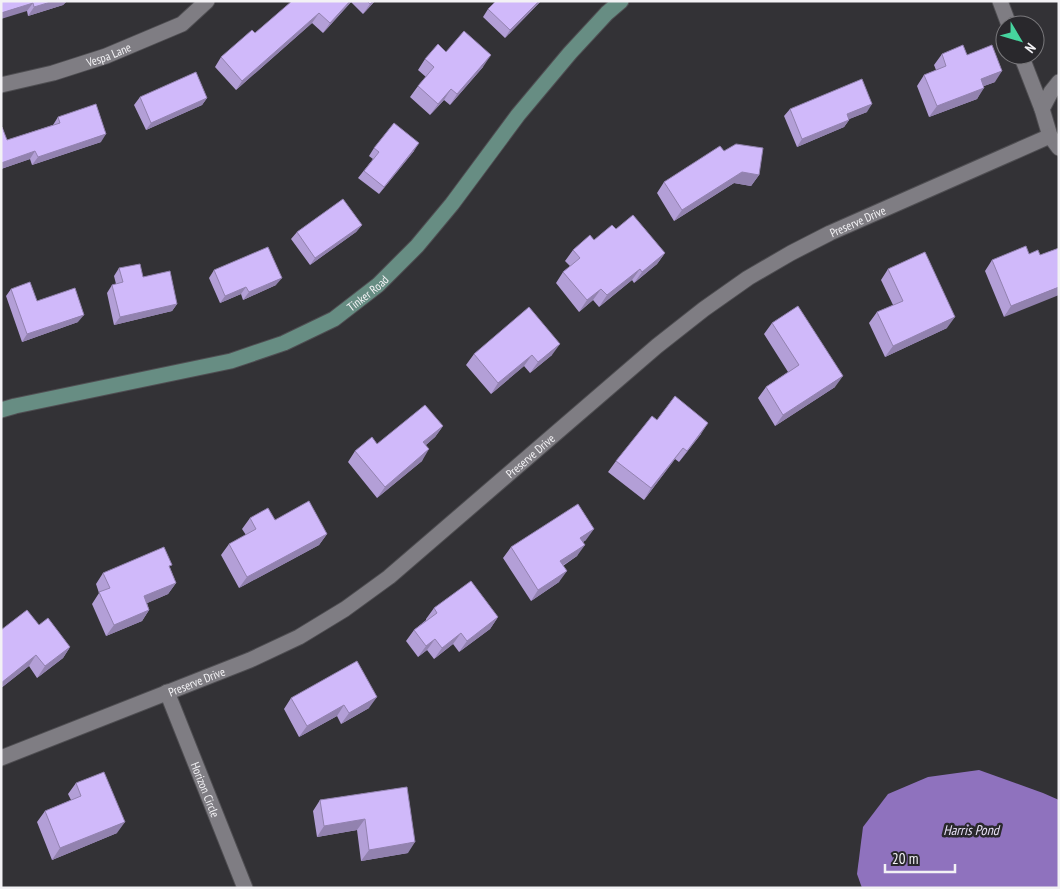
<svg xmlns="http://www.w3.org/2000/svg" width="1060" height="889" font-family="'PT Sans Narrow',sans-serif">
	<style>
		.water { fill: #8f72be }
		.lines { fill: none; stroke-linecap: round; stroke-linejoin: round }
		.street-casing { stroke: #4f4e52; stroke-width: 17 }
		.secondary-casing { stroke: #4f4e52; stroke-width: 17 }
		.street { stroke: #7f7d83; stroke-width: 15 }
		.secondary { stroke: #678d83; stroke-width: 15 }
		.wall { fill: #b39fd7 }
		.shaded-wall { fill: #9282af }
		.building { fill: #d0b9fa; stroke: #9282af }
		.labels { text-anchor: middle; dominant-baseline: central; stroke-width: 5; stroke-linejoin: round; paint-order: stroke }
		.street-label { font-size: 12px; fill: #f3f2f5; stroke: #29282c }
		.water-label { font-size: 14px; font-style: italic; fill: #e7e0f5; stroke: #29282c }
	</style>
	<rect width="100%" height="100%" fill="#333236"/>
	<path class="water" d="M979,770L1043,793L1059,800V888H862L857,874L863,827L888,794L928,777Z"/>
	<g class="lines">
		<g class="street-casing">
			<g id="street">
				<path d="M1000,1L1009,25"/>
				<path d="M1021,55L1042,109"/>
				<path d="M1059,82L1051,92L1042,109L1050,136L1059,148"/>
				<path id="s1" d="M1,85L53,73L106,56L182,24L207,1"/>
				<path id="s2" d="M167,692L245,888"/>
				<path id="s3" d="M1,758L250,660L299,637L345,609L389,577L657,346L704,309L748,278L791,253L830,233L1050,136"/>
			</g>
		</g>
		<g class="secondary-casing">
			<g id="secondary">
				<path id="s4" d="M1,410L15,406L231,361L284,343L334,319L378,285L417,246L452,204L518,115L570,53L607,13L621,1"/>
			</g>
		</g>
		<use href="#street" class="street"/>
		<use href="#secondary" class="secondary"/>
	</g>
	<path class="wall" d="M1,1H67L63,5L28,16L27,11Z
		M289,1H375L363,14L351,2L323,33L312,23L236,90L215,67L221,57L255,33L291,3Z
		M496,1H541L505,38L483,17L488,9Z
		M446,52L483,67L450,105L444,100L430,115L410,97L418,86L426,77L418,70L425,59Z
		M942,54L967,55L995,82L984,86L977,99L929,117L917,86L924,75L936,70L934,65Z
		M140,97L207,98L202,105L146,130L134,105Z
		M790,109L867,112L849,119V120L844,127L797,147L784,116Z
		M58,117L101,142L32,165L30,159L1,169V128L7,140L53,125Z
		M374,148L414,151L379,194L358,178L373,159L369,156Z
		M724,151L759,175L751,186L734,183L674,221L657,193L664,182Z
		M362,225L356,232L310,265L291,239L297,232Z
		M616,229L665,253L657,264L634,283L632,280L599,307L593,300L579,312L556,283L563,272L570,266L565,261L573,250Z
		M1059,248L1004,317L985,271L992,260L1029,254L1040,255Z
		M119,268L143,277L177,304L172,311L114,325L107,293L112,285L116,284L114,276Z
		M888,269L947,328L885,357L869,323L877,312L893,305L881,280Z
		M214,270L276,285L243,300L241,294L220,303L209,278Z
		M11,289L37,301L78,322L22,342L6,296Z
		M772,323L835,387L775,426L758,398L766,387L788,372L764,334Z
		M474,354L552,355L530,373L524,366L491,394L466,365Z
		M657,420L701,434L679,462L675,459L644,500L608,472L616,461Z
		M443,426L435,437L426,445L422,461L377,498L348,462L355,451L377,444Z
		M250,518L275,520L327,534L319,545L239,588L221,555L229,544L246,535L242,529Z
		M586,540L583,542L577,556L563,566L559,582L531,601L503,558L511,547Z
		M170,568L176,583L168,594L147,603L149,610L142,621L106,636L92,604L99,593L96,584L103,573Z
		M434,608L498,617L490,629L459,652L453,644L434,659L427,650L418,657L406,641L414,630L426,620V619Z
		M39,625L70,647L63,658L37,678L29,666L1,688V630Z
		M291,698L369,708L341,724L337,716L299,737L284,709Z
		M76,783L117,833L52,860L37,822L45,811L71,800L68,794Z
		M407,787L408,853L361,861L357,830L317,837L313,811L320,800Z"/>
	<path class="shaded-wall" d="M54,1H67L63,5L28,16L34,7Z
		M350,1H352L323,33L330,23Z
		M373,1H375L363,14L370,4Z
		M539,1H541L505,38L510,30Z
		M33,3L27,11L1,19V13Z
		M319,13L312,23L236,90L242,81Z
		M491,55L483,67L450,105L457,94Z
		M1002,71L995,82L973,90L981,79Z
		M984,88L977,99L929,117L937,106Z
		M451,89L444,100L430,115L438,104Z
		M207,98L202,105L146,130L151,123Z
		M872,104L867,112L842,122L847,114Z
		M849,120L844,127L797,147L802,139Z
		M106,134L101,142L32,165L38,157Z
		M419,143L414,151L379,194L384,187Z
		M35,151L30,159L1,169V163Z
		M742,172L759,175L751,186L734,183L674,221L682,210Z
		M362,225L356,232L310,265L315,258Z
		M665,253L657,264L634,283L642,272Z
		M640,269L632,280L599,307L607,295Z
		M282,278L276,285L243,300L249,292Z
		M246,287L241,294L220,303L225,296Z
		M1059,287V295L1004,317L1011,306Z
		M601,289L593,300L579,312L587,300Z
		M177,304L172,311L114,325L120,317Z
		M84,315L78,322L22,342L27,334Z
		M955,317L947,328L885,357L893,346Z
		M560,344L552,355L530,373L538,362Z
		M532,355L524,366L491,394L498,383Z
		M843,376L835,387L775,426L783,415Z
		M708,423L701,434L679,462L687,451Z
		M443,426L435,437L416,453L423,442Z
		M683,448L675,459L644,500L651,488Z
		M429,449L422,461L377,498L385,487Z
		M594,529L586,540L572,549L580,538Z
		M327,534L319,545L239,588L247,577Z
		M585,545L577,556L552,572L560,561Z
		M567,571L559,582L531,601L538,590Z
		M176,583L168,594L136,608L144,596Z
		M149,610L142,621L106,636L114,625Z
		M498,617L490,629L459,652L467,641Z
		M461,633L453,644L434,659L442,648Z
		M435,639L427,650L418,657L426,646Z
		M70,647L63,658L37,678L45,666Z
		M36,655L29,666L1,688V683Z
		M377,697L369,708L341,724L349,713Z
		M344,705L337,716L299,737L307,726Z
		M365,819L357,830L317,837L324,826Z
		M125,822L117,833L52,860L60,848Z
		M415,842L408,853L361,861L369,850Z"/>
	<path class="building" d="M1,1H54L34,7L33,3L1,13Z
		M292,1H350L330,23L319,13L242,81L221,57L252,30L255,33Z
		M367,1H373L370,4Z
		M496,1H539L510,30L488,9Z
		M464,31L491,55L457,94L451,89L438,104L418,86L434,67L425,59L438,44L446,52Z
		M963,45L967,55L992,45L1002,71L981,79L984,88L937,106L924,75L946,66L942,54Z
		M196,72L207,98L151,123L140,97Z
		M862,79L872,104L847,114L849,120L802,139L790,109Z
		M96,104L106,134L38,157L35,151L1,163V128L2,127L7,140L60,123L58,117Z
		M394,123L419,143L384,187L364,171L379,152L374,148Z
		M736,144L763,148L759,175L742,172L682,210L664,182L720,146L724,151Z
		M343,199L362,225L315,258L297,232Z
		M633,215L665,253L642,272L640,269L607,295L601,289L587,300L563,272L580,258L573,250L590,235L594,240L612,225L616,229Z
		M1026,246L1029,254L1038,250L1040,255L1059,248V287L1011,306L992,260Z
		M268,247L282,278L249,292L246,287L225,296L214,270Z
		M925,252L955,317L893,346L877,312L903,301L888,269Z
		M140,264L143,277L170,271L177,304L120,317L112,285L123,282L119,268Z
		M30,282L37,301L75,288L84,315L27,334L11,289Z
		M798,306L843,376L783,415L766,387L799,365L772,323Z
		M529,307L560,344L538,362L532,355L498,383L474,354Z
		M675,396L708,423L687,451L683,448L651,488L616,461L652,416L657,420Z
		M425,405L443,426L423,442L429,449L385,487L355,451L372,437L377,444Z
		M309,501L327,534L247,577L229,544L256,529L250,518L268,508L275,520Z
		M578,504L594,529L580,538L585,545L560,561L567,571L538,590L511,547Z
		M164,547L172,565L169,566L176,583L144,596L149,610L114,625L99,592L110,588L103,573Z
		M471,581L498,617L467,641L461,633L442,648L435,639L426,646L414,630L437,613L434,608Z
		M27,610L39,625L48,618L70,647L45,666L36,655L1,683V630Z
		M357,661L377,697L349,713L344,705L307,726L291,698Z
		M104,772L125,822L60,848L45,811L81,796L76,783Z
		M407,787L415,842L369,850L365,819L324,826L320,800Z"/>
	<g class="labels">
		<g class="street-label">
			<text stroke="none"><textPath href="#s1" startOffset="112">Vespa Lane</textPath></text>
			<text stroke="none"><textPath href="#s3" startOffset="1021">Preserve Drive</textPath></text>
			<text stroke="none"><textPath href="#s4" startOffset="389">Tinker Road</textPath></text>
			<text stroke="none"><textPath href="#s3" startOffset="616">Preserve Drive</textPath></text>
			<text stroke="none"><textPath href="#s3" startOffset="210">Preserve Drive</textPath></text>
			<text stroke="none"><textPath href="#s2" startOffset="105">Horizon Circle</textPath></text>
		</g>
		<g class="water-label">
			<text x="971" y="830">Harris Pond</text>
		</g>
	</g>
	<rect width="1060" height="889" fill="none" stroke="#f3f2f5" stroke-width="5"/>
	<g transform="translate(1020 40) rotate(128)"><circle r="24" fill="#29282c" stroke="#7a797c"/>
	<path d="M0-4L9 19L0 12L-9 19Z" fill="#46d49e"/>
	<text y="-8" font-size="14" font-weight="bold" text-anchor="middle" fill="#f3f2f5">N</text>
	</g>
	<path d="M885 864v8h70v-8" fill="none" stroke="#f3f2f5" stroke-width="2.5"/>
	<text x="892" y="864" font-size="15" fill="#f3f2f5" stroke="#29282c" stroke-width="4" paint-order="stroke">20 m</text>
</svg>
